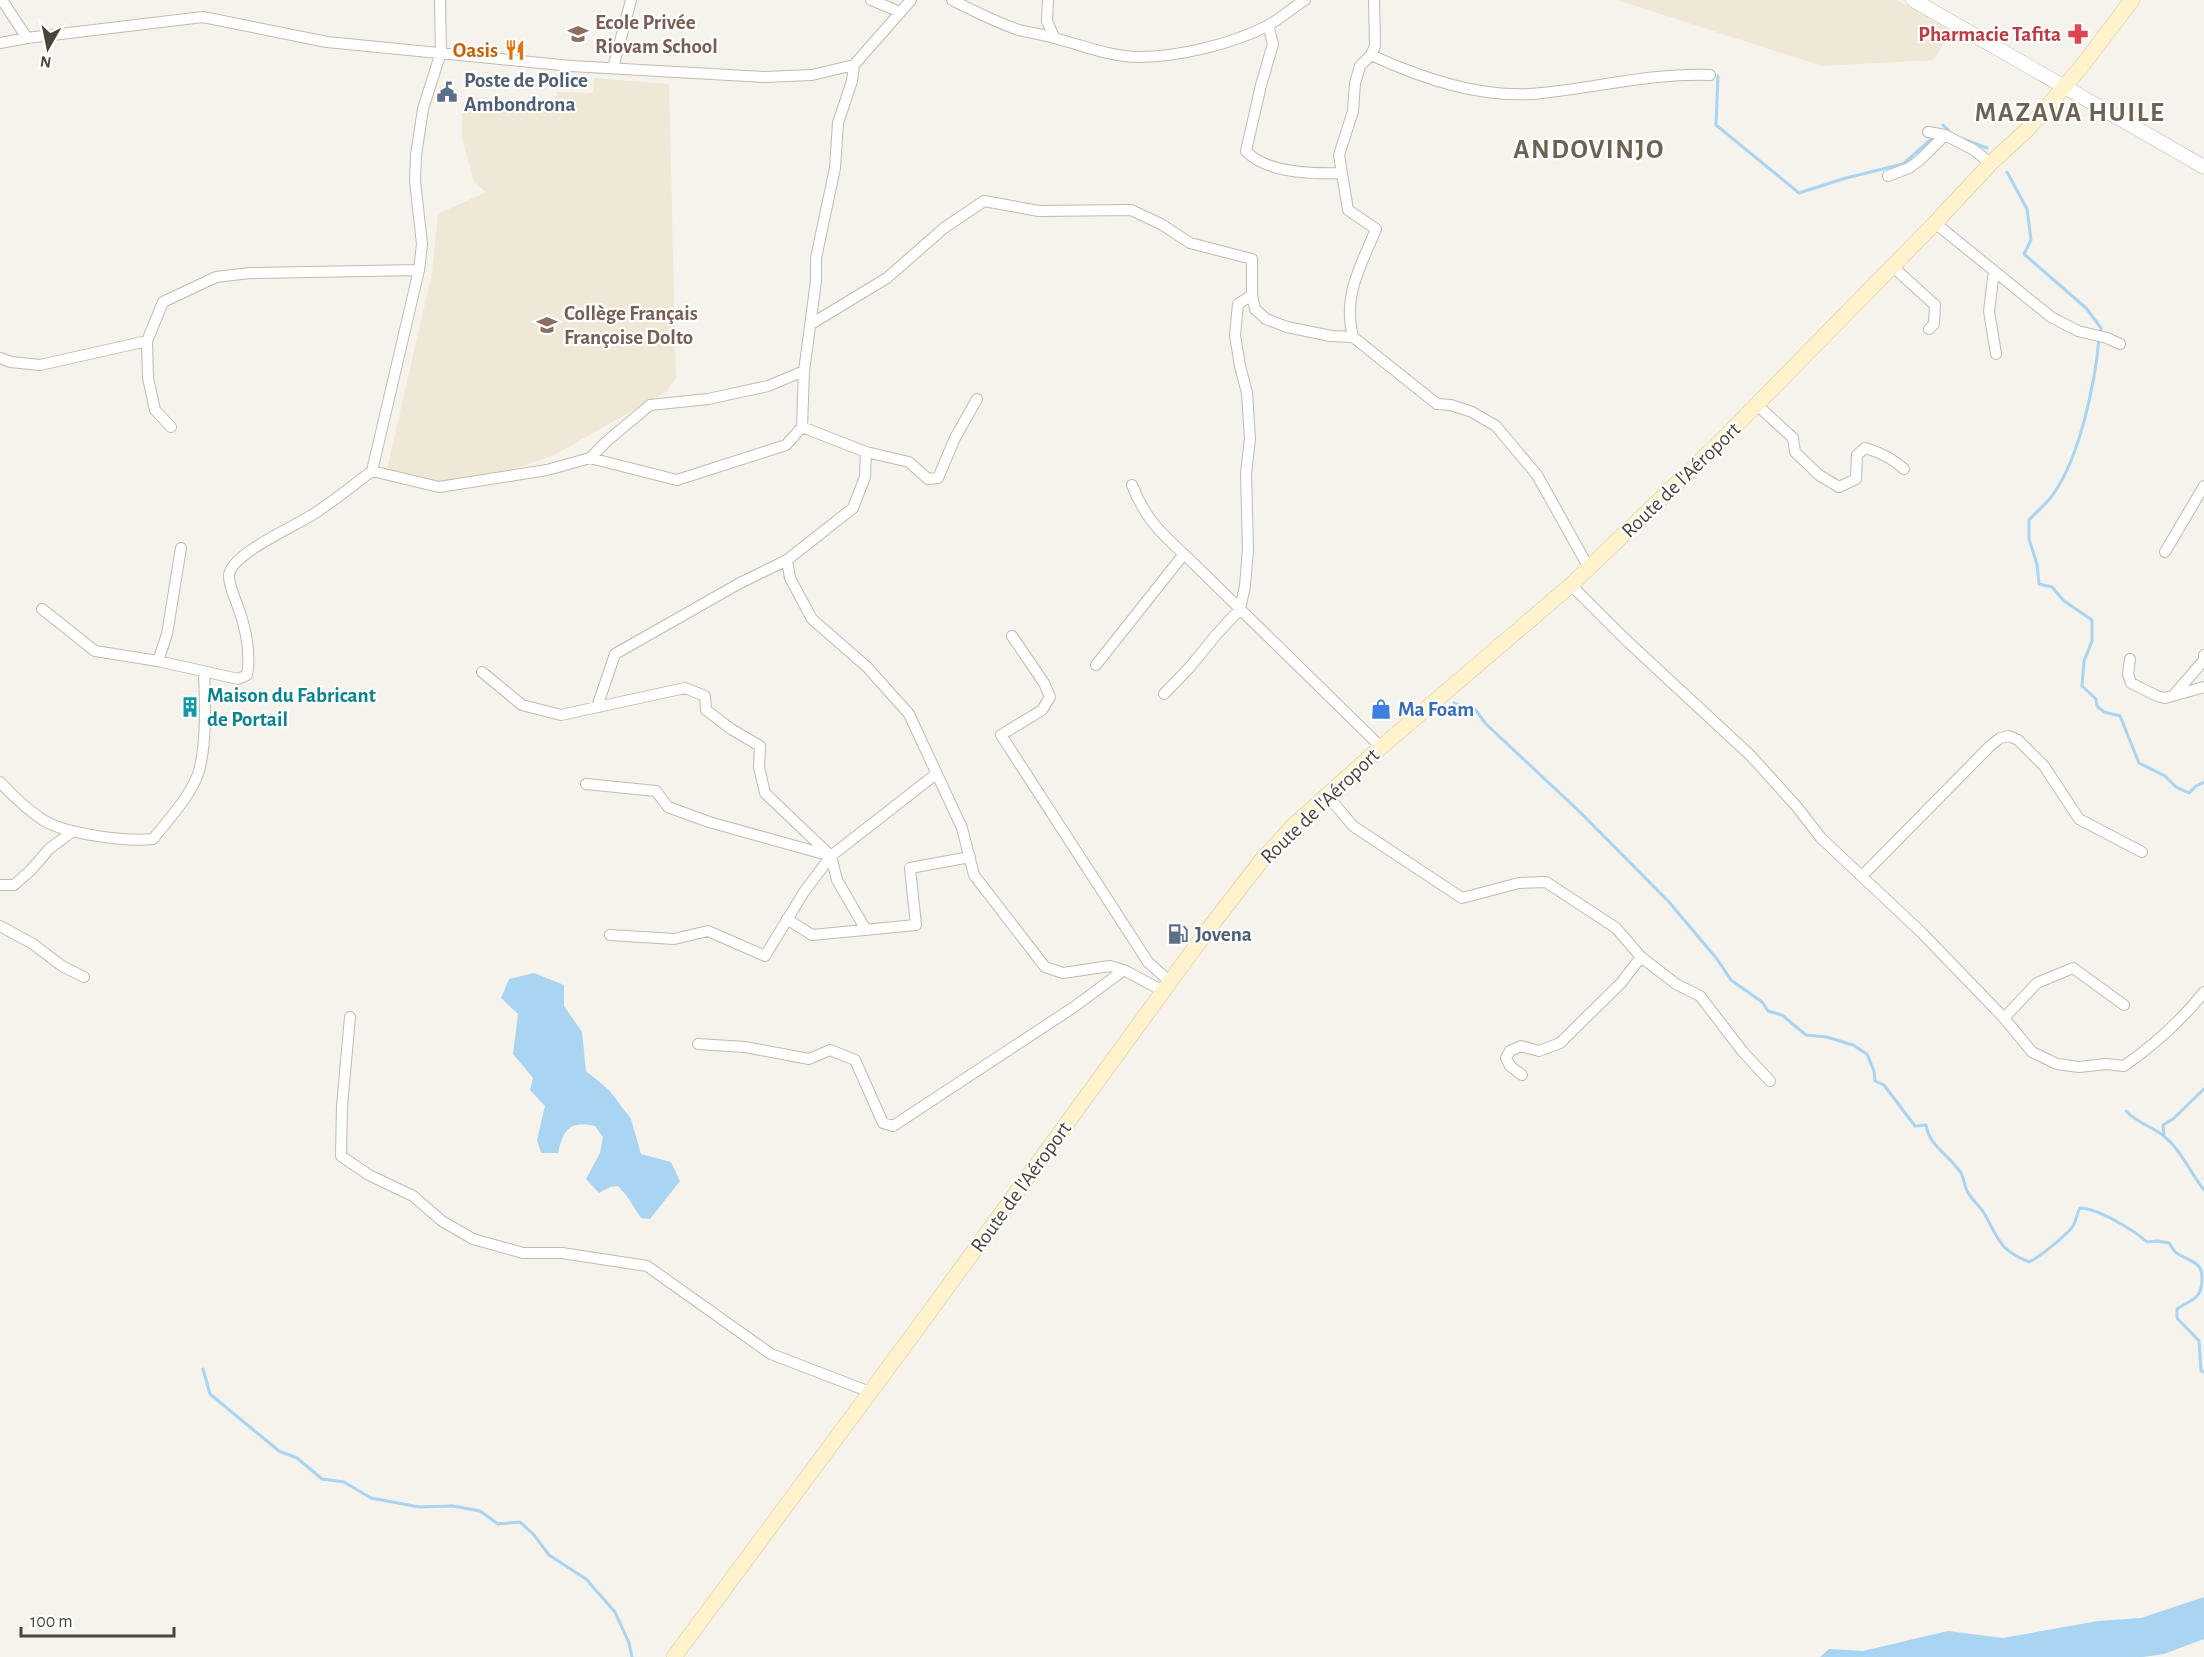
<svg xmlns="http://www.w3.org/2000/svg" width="2204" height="1657" font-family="'Alegreya Sans',sans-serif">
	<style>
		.education { fill: #efe8d6 }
		.water { fill: #a9d4f2 }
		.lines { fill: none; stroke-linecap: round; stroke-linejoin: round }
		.stream { stroke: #a9d4f2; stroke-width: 3 }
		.minor-casing { stroke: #c2bbae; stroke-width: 12 }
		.tertiary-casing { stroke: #c2bbae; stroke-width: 15 }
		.secondary-casing { stroke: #d6c79b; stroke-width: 16 }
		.minor { stroke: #fff; stroke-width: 10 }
		.tertiary { stroke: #fff; stroke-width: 14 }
		.secondary { stroke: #fff3cd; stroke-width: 15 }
		.labels { text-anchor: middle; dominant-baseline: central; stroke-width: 4.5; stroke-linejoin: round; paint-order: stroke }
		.education-label { font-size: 21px; font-weight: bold; fill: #785e54; stroke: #fff; text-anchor: start }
		.health-label { font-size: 21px; font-weight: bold; fill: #be3a42; stroke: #fff; text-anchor: end }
		.food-label { font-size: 21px; font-weight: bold; fill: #c56008; stroke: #fff; text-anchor: end }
		.service-label { font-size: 21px; font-weight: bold; fill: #4e5e75; stroke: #fff; text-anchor: start }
		.street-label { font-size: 21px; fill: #4b4439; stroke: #fff }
		.culture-label { font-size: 21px; font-weight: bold; fill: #0d838f; stroke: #fff; text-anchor: start }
		.shop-label { font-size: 21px; font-weight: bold; fill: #366cbe; stroke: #fff; text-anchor: start }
		.district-label { font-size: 27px; font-weight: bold; letter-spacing: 1.5px; fill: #6e6250; stroke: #fff }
	</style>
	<rect width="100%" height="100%" fill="#f6f3ec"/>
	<path class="education" d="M1617,0H1897L1951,31L1934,60L1822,66Z
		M594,78L669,84L676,378L667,391L554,455L468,486H457L387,469L432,273L438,214L486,192L474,182L462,139V103L474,97L555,101L557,92L593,93Z"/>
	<path class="water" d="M534,973L564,985V1006L582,1032L586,1071L609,1090L631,1119L641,1154L671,1162L680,1181L650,1219L641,1218L626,1195L618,1186L610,1187L599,1193L586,1179L600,1153L603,1137L595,1126C569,1121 564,1129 558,1153H541L537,1140L545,1106L530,1090L533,1078L513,1054L518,1014L501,998L509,979Z
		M2204,1597V1639L2164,1654L2143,1657H1820L1829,1649L1863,1651L1948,1631L2003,1638L2098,1621L2141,1618Z"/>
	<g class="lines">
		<path class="stream" d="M1718,76L1716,125L1799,193L1846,178L1903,164L1935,136
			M1943,125L1950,132
			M1963,139L1987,148
			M2007,172L2027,209L2031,240L2024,254L2086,308L2101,328L2100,334
			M2099,339C2095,383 2080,456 2054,493C2048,503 2037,511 2029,520V539L2037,564L2039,584L2052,587L2064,601L2092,620V641L2084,661L2082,686L2096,699L2097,706L2104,712L2120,716L2139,763L2165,776L2176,787L2189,793L2196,786L2204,782
			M1454,703L1464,707L1474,708L1486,724L1581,813L1669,902L1717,959L1731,980L1762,1002L1768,1011L1782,1015L1806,1035L1827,1037L1853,1045L1867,1054L1874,1071L1875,1081L1884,1085L1915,1126L1926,1125C1930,1148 1950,1155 1961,1173C1964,1178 1964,1185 1967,1191C1971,1199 1979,1205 1984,1213C1999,1239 1998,1249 2029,1262C2037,1259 2068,1234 2073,1226C2076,1221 2077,1213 2080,1208C2097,1208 2134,1230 2147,1242L2158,1241L2169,1243C2172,1247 2174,1252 2178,1254C2190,1261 2203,1262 2202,1279C2202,1299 2192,1299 2177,1309V1318L2199,1341L2201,1371L2204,1372
			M2126,1111C2140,1125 2152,1126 2165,1137C2182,1151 2190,1173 2204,1190
			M2164,1136L2163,1125L2173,1119L2204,1089
			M203,1369L210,1394L279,1451L297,1458L322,1479L344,1482L371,1498L419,1507L453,1506L480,1511L498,1524L520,1522L534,1535L549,1555L586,1579L615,1612L629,1643L632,1657"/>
		<g class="minor-casing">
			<path id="minor" d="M2,0L27,38
				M871,0L900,12
				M952,0C974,11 995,22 1019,30C1030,33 1043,34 1054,38C1082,45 1110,57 1139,57C1178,57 1232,44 1267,26C1280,19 1292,8 1305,0
				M1048,0L1047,21L1054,37
				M1268,25L1273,44L1261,85L1246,151C1266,173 1313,174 1341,173
				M0,43L27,38L203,17L327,42L571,66L764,77L812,75L854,65L911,0
				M1371,55C1423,79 1484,100 1542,93C1600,87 1652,73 1710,75
				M854,65L852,81L838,123L835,168L816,258V281L804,371L802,427L866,452L865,477L853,508L787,560L790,578L812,619L867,667L909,714L962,828L974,875L1045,967L1063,973L1110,966L1124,970L1163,991
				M613,68L631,0
				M1928,132L1945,135
				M1888,176L1909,168L1920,160L1945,135L1974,150L1990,163
				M1935,223L2051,317L2078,331L2107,338L2120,344
				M1892,266L1935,305L1934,324L1929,329
				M1994,271L1989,311L1996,354
				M811,324L887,278L944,228L984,201L1039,211L1131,210L1161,224L1190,243L1252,259V295L1255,309L1266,319L1287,327L1331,336L1353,337L1437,404L1451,405L1472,412L1496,426L1537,475L1589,568
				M1353,337C1342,296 1361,266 1376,229L1348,210L1339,155L1353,111L1355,83L1360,66L1371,55L1375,46L1374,0
				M147,341L148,378L155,410L171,427
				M0,358L11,362L40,365L147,341L163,302L216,277L250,273L419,270
				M1757,405L1793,438L1795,452L1819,475L1839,487L1856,479L1857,455L1865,448C1880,452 1892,458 1904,469
				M866,452L909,462L928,479L938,478L955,438L977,399
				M590,458L677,480L786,445L802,427
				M372,471L419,270L422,244L415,181L416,155L423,109L441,52L440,0
				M1132,485C1145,519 1162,534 1188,558L1381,747
				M2165,552L2204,486
				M1571,585L1626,640L1751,756L1797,807L1821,838L1922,933L2004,1018L2032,1052L2057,1064L2079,1067L2106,1064L2124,1066C2154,1045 2181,1021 2204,992
				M42,609L95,651L158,661L238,679L247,675C251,653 246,629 238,607C235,598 229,586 229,576C229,555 295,526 312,515C333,502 352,486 372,471L439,487L547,470L590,458L607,441L650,405L708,399L768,386L804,371
				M1012,636L1044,683L1050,697L1042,710L1001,735L1148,962L1170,982
				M2130,659L2128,674L2131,683L2157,696L2165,698L2204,687
				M158,661L167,634L181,548
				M1096,665L1184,554
				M482,672L522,705L561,715L685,688L705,696L706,710L731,729L760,746L759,767L765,793L831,856L837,880L866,930
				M1164,694L1190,667L1216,635L1240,609L1245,586L1248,549L1246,473L1250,439L1247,393L1240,366L1235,335L1238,304L1252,295
				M2173,696L2204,660V655
				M597,707L615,654L740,583L787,560
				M0,782C12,795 28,810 43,820C65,834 127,842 153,839C168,820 189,798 198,774C207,746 205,702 204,672
				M586,784L656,791L668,807L709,822L831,856
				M1327,795L1353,826L1462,898L1519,883L1546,882L1616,928L1641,957L1676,984L1700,996L1743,1052L1770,1081
				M1862,876L1989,747L2000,738L2009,736L2018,740L2044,766L2079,819L2142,852
				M0,885H14L31,870L49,849L73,831
				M787,919L812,935L916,925L910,868L970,857
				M0,926L33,944L62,966L84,977
				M610,935L674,939L708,931L765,956L804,892L831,856L936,774
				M350,1017L342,1106L341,1156L369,1175L413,1196L442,1221L473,1239L523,1253H562L647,1266L771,1354L870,1392
				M2004,1018L2037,983L2073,968L2124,1005
				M698,1044L745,1047L809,1059L830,1050L855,1060L883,1123L893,1126L1074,1007L1124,970
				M1522,1075L1510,1066L1506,1058L1510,1051L1521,1046L1539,1051L1560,1043L1621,983L1641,957"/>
		</g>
		<g class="tertiary-casing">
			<path id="tertiary" d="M1913,0L2204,167"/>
		</g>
		<g class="secondary-casing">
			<path id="secondary" d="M674,1657L917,1329L1207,931L1261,861L1294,825L1373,754L1571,585L1720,442L1935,223L1993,161L2027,130L2082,66L2132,0"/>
		</g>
		<use href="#minor" class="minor"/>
		<use href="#tertiary" class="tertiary"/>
		<use href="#secondary" class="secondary"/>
	</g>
	<defs>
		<g id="school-bare" transform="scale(1.62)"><path d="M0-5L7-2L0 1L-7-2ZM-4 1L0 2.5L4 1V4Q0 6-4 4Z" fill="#8d6e63" stroke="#fff" stroke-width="2.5" paint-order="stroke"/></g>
		<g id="pharmacy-bare" transform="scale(1.62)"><path d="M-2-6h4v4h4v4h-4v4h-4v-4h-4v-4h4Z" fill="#e0444e" stroke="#fff" stroke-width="2.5" paint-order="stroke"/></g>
		<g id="restaurant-bare" transform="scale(1.62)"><path d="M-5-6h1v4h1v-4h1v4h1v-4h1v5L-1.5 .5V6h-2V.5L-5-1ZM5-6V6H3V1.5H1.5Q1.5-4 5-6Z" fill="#e8710a" stroke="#fff" stroke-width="2.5" paint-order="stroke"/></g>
		<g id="civic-bare" transform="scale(1.62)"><path d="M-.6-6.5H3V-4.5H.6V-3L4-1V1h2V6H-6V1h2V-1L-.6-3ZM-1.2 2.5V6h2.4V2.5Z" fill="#5c6f8a" stroke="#fff" stroke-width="2.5" paint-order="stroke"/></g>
		<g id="building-bare" transform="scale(1.62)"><path d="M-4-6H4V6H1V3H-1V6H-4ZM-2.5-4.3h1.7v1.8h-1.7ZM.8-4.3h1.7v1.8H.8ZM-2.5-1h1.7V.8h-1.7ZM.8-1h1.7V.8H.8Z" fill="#0f9aa8" stroke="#fff" stroke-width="2.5" paint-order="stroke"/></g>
		<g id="shop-bare" transform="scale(1.62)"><path d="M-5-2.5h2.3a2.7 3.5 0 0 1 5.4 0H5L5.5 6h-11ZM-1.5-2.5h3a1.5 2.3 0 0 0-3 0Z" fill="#3f7fe0" stroke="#fff" stroke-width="2.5" paint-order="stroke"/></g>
		<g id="fuel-bare" transform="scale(1.62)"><path d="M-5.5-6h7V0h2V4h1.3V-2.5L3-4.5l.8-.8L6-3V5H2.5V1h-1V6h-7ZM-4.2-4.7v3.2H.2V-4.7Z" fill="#5c6f8a" stroke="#fff" stroke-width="2.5" paint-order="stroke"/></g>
	</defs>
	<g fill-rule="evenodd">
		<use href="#school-bare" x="578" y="34"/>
		<use href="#pharmacy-bare" x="2078" y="34"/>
		<use href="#restaurant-bare" x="515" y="50"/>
		<use href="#civic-bare" x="447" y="92"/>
		<use href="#school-bare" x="547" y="325"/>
		<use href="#building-bare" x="190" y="707"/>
		<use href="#shop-bare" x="1381" y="709"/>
		<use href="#fuel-bare" x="1178" y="934"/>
	</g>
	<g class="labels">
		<g class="education-label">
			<text x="595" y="22">Ecole Privée<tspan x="595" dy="24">Riovam School</tspan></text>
			<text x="564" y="313">Collège Français<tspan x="564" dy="24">Françoise Dolto</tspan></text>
		</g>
		<g class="health-label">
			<text x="2061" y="34">Pharmacie Tafita</text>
		</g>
		<g class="food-label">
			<text x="498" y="50">Oasis</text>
		</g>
		<g class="service-label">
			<text x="464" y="80">Poste de Police<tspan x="464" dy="24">Ambondrona</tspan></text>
			<text x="1195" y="934">Jovena</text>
		</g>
		<g class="street-label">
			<text transform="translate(1681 480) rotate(-44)">Route de l'Aéroport</text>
			<text transform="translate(1320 806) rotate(-44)">Route de l'Aéroport</text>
			<text transform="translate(1021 1187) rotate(-54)">Route de l'Aéroport</text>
		</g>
		<g class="culture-label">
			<text x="207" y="695">Maison du Fabricant<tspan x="207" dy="24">de Portail</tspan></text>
		</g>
		<g class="shop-label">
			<text x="1398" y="709">Ma Foam</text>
		</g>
		<g class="district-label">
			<text x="2070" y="112">MAZAVA HUILE</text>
			<text x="1589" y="149">ANDOVINJO</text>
		</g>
	</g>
	<g transform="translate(48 48) rotate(189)" stroke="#ffffff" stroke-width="4.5" paint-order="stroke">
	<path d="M0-4.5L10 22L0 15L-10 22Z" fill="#4b4439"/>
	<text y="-9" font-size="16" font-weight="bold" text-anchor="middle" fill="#4b4439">N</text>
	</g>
	<path d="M21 1627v9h153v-9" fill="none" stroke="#4b4439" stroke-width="3"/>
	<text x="30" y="1627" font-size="18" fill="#4b4439" stroke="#ffffff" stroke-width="4.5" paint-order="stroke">100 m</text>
</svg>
